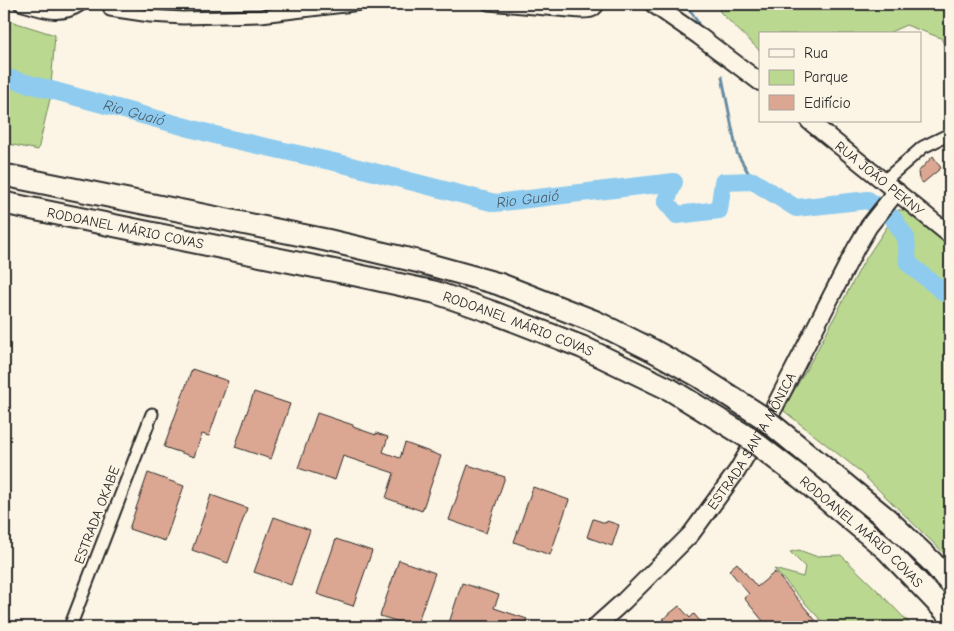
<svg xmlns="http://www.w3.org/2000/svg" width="954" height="631" font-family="'Comic Neue',sans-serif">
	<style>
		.green { fill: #bad890; stroke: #72825e }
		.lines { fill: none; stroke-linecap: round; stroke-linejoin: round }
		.stream { stroke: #668ba1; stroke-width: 3 }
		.river { stroke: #8ecbef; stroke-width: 18 }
		.building { fill: #dca792; stroke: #2b2b2b }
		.street-casing { stroke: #2b2b2b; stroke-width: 15 }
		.secondary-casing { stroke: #2b2b2b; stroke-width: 20 }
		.street { stroke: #fcf5e5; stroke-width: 11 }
		.secondary { stroke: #fcf5e5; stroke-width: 16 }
		.highway-bridge-casing { stroke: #2b2b2b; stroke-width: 25; stroke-linecap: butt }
		.highway-bridge { stroke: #fcf5e5; stroke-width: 21 }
		.labels { text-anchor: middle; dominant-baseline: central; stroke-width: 4; stroke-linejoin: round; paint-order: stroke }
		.street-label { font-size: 14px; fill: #2b2b2b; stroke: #fcf5e5 }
		.water-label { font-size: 15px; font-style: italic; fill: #495b66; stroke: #fcf5e5 }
	</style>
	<rect width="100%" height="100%" fill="#fcf5e5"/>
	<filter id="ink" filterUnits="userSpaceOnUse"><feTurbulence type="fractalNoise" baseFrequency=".02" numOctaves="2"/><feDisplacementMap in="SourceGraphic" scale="10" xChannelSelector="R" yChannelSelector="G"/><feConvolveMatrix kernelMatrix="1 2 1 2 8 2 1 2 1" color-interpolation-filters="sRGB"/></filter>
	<g filter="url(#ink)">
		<path class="green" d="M718,4H950V57L941,38L906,25L886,34H760V51L720,12Z
			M4,19L55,35L50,99L38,150L4,143Z
			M898,210H908L950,246V559L857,469L784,411V408L815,354L863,263Z
			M799,550L815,556L841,555L877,590L913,627H827L774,569L803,577L805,567L790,552Z"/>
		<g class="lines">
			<path class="stream" d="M682,4L692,13L698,23
				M722,77L737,153L753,181"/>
			<path class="river" id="s1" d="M4,77L226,138L343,164L495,203L674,182L666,202L677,215L719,210L723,182L753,181L796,208L868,200L893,218L906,238L908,263L946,294L950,295"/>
		</g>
		<path class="building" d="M933,156L941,168L923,183L919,179L918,172Z
			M192,369L228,381L209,436L202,434L194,457L164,447Z
			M254,392L290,404L271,459L235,447Z
			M317,413L353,425V427L376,435V433L388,437L383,452L400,458L405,443L441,456L422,511L386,498L394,473L343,456L335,480L298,468Z
			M468,465L505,477L486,533L449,520Z
			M148,473L184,486L165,541L129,529Z
			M533,487L569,500L550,555L514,542Z
			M211,495L247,508L228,563L192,550Z
			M274,517L310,530L291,585L254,572Z
			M593,519L606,523L607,521L619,525L612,546L587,537Z
			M336,539L372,551L353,606L317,594Z
			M399,560L435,573L416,627L380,616Z
			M737,563L757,587L775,572L821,627H768L744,598L749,594L729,570Z
			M462,583L499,595L494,608L527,619L524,627H496L488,625V627H454L455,625L449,623Z
			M679,606L690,618L694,614L705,627H670L663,619Z"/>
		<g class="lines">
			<g class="street-casing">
				<path id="street" d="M20,4C43,11 60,19 82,4
					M488,4L581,12C590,12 594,12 599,4
					M110,10L150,16L183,18L261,16L361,4
					M884,181L923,147L950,134
					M70,627L152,414"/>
			</g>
			<g class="secondary-casing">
				<g id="secondary">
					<path d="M653,4L699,36L760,82"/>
					<path id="s2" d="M809,121L950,235"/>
					<path id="s3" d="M595,627L624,601L691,534L737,471L774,408L856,248L869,226L897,191"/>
				</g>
			</g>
			<use href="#street" class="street"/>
			<use href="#secondary" class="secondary"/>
			<g class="highway-bridge-casing">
				<g id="highway-bridge">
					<path d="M4,175L326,240L416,261L499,284L596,322L652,350L697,375L764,418L887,519L932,562L950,583"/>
					<path id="s4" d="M4,203L356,275L434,292L492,312L582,347L671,390L749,438L801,478L887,550L950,616"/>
				</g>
			</g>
			<use href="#highway-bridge" class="highway-bridge"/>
		</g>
	</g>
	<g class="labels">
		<g class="street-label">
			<text stroke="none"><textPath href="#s2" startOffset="91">RUA JOÃO PEKNY</textPath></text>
			<text stroke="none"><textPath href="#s4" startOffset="124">RODOANEL MÁRIO COVAS</textPath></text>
			<text stroke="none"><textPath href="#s4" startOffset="529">RODOANEL MÁRIO COVAS</textPath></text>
			<text stroke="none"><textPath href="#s3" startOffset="245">ESTRADA SANTA MÔNICA</textPath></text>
			<text transform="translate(97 515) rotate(-69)">ESTRADA OKABE</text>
			<text stroke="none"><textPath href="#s4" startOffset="934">RODOANEL MÁRIO COVAS</textPath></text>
		</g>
		<g class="water-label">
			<text stroke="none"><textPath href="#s1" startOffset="135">Rio Guaió</textPath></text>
			<text stroke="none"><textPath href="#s1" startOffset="540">Rio Guaió</textPath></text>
		</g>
	</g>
	<rect width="954" height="631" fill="none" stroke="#fcf5e5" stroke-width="20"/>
	<rect x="10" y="10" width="934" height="611" fill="none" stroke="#2b2b2b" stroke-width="2" filter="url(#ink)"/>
	<rect x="759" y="32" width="162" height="90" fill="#fcf5e5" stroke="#a8a49b"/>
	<rect x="769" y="49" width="25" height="8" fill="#fcf5e5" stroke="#a8a49b"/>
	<text x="804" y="58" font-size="15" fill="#2b2b2b">Rua</text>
	<rect x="769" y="70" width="25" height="15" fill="#bad890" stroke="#a8a49b"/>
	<text x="804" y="82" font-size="15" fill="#2b2b2b">Parque</text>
	<rect x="769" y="95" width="25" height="15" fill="#dca792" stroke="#a8a49b"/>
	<text x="804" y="108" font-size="15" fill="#2b2b2b">Edifício</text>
</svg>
